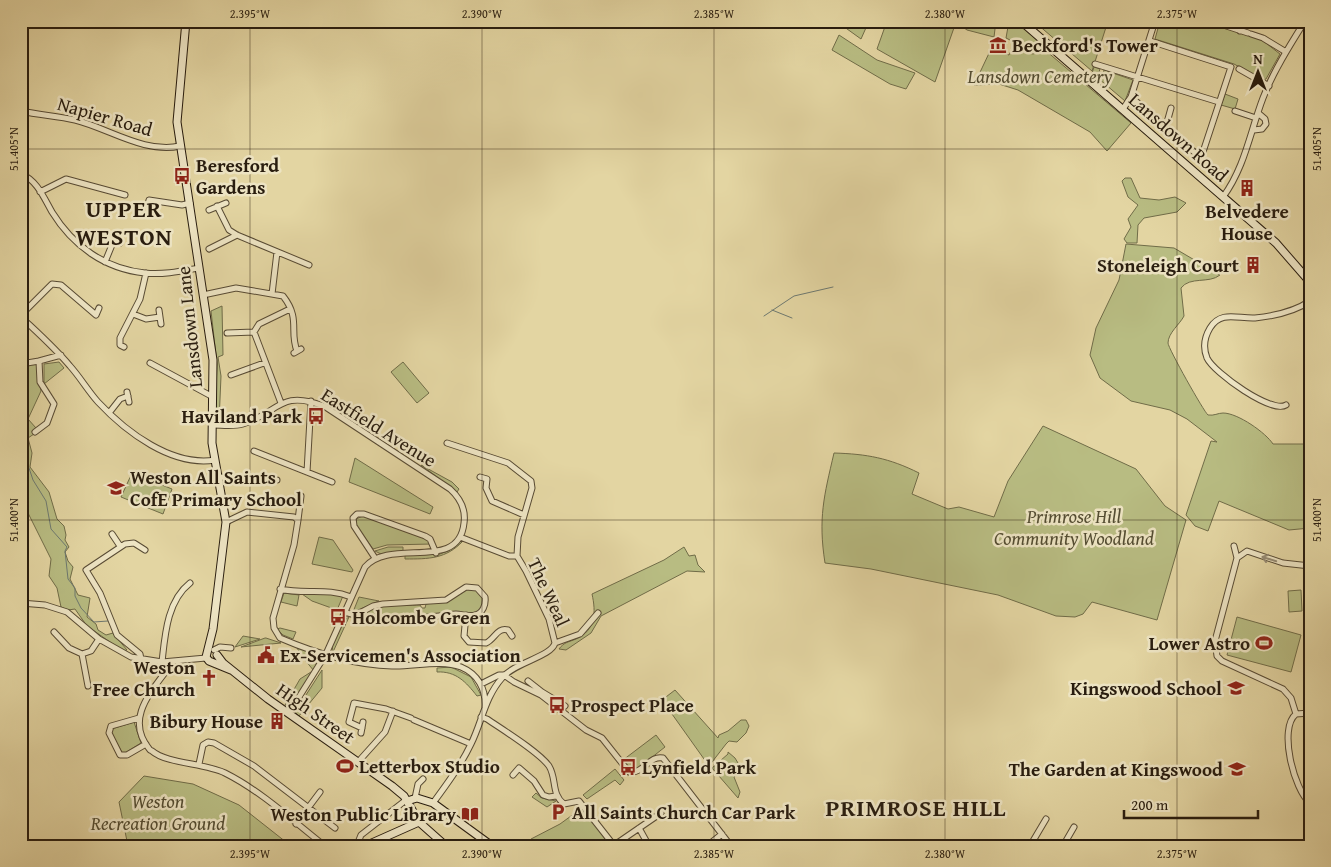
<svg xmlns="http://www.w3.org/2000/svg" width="1331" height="867" font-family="'Gentium Book Plus',serif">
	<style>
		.green { fill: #b8bc82; stroke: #706c48 }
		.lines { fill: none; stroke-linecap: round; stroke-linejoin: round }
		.stream { stroke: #6d7971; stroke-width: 1 }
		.street-casing { stroke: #584b34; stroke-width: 7 }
		.secondary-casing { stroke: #291d0f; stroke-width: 9 }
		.street { stroke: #ede4c3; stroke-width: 5 }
		.secondary { stroke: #ede4c3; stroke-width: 7 }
		.oneway { stroke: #958a72 }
		.ticks { fill: none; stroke: #291d0f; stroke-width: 1; stroke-opacity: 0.45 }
		.labels { text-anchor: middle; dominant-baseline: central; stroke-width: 5; stroke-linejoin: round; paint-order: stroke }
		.poi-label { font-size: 19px; font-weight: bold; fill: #291d0f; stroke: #ede4c3; text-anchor: start }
		.park-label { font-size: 19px; font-style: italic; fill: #544d32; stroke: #ede4c3 }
		.street-label { font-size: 19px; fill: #291d0f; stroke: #ede4c3 }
		.district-label { font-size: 24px; font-weight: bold; letter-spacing: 1px; fill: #291d0f; stroke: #ede4c3 }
		.neatline { fill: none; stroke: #291d0f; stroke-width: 2 }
		.ticks-label { font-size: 12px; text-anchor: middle; fill: #291d0f }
	</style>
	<rect width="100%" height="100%" fill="#e3d5a2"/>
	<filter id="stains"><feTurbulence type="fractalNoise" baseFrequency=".004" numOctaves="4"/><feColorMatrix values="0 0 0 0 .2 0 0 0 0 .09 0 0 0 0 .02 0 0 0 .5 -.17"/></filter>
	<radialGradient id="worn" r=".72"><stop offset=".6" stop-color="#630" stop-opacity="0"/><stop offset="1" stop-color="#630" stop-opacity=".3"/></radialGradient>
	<path class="green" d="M836,21H869L861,39Z
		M887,21H996L994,37L967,30L956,22L935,82L877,49Z
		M1009,21H1108L1092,71L1037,24L1032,26L1037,39L1035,46L1028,49L1006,38Z
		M1160,21H1204L1262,40L1280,54L1266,79L1263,80L1234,64L1155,39Z
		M839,35L877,60L915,73L906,89L890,84L832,50Z
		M991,49L1009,55L1012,49L1033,54L1045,50L1131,123L1107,151L1090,132L1018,90L999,84L974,85Z
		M1094,67L1100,69L1099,72L1103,73L1104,70L1133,80L1125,101L1092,73Z
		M1225,94L1238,99L1235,109L1221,105Z
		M1125,178H1131L1140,198L1159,200L1175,197L1186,203L1177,212L1144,218L1138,225L1137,243H1127L1124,239L1131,227L1128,219L1138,205L1128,197L1122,181Z
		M1126,244L1174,248L1220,275C1209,284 1190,276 1181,288L1184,316C1180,324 1168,333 1168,343C1168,348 1204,412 1208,415C1214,416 1218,413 1223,413C1238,413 1266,433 1273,444H1310V528L1289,530L1219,501L1208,531L1195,526L1186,515L1211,441L1217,442L1187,419L1170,410L1131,401L1100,378L1090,355L1096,328L1119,280Z
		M222,306L223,355L218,357L221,376L219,422L215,415L217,364L211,311Z
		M59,362L64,368L44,384V364Z
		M403,362L429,393L417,403L391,372Z
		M35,363L37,365L41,391L28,419L36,428L32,431L34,434L28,438L32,453L30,467L49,492L57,519L64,526L66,535L65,540L69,547L65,552L68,561L73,567L70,579L78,595L90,598L87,617L96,624L98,630L106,635L113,633L127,650L123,651L87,626L75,609L68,610L61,607L57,588L49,576L51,559L21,499V440L24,437L21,436V367Z
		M1043,426L1136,469L1165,506L1186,520L1157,620L1092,602L1083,614L1075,617L1056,616L998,595L871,569L825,563C818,518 824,496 834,453C867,454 889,458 919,473L912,494L948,509L959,507L994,517L1008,481Z
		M355,458L433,507L430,514L349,482Z
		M421,465L452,482L459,489L457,492Z
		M132,473L172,489L163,514L121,497Z
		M363,516L426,539L432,544L387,545L373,549L356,525V519Z
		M319,537L333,540L353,570L352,572L312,564Z
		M458,541H463C446,559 429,559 405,559V555L440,554L450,550Z
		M388,547H403V551L381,554L375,551Z
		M684,547L689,556L695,555L698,565L705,572L687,571L601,616L591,633L566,650L559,649C564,642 569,642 576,639C596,630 596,612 592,594L664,560Z
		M472,588L483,594L484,606L477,613L404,619L403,616L400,615L398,618L387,619L361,614C379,603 400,606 420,605L422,608H425L426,604L451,600L465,590Z
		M1301,590L1302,611L1289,612L1288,591Z
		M320,592L343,596L337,610L312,601L302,594Z
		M284,593L299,595L297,606L281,602Z
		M359,597L379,601L353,612Z
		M349,617L333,652C330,641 340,622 349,617Z
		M1237,617L1301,635L1291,672L1227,655Z
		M280,628L296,632L293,639L283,635L277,629Z
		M243,636L260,639L235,647Z
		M266,638L281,643L241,647L265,638Z
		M297,648L318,654V656L304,659Z
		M318,657L314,671L305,660Z
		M451,667L471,677L481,695L477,696C466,682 456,671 437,672V668Z
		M322,670V688L299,716L295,712Z
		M311,672H313L292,706L285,705L300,679Z
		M675,690L718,738L719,735L728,731L741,720H746L749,726L746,733L737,742L729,741L726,744L709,766L662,700Z
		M134,722L141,743L123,754L111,733L112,729Z
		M656,735L665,747L637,769L629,767L623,760Z
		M728,752L735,758L741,768L734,777L740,792L738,798L712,768L728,754Z
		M615,769L624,780L620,785L615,780L587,799L583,795Z
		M144,776L193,784L239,805L291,846H128L119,802Z
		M536,793L542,798L556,801L547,807L532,797Z
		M582,808L611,843L608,846H520L528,845L531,839L560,824Z"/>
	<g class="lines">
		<path class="stream" d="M772,310L792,318
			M764,316L794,296L833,287
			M21,444L26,449L27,462L33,480L46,501L51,529L67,547L65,551L68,579L75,588V596L81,608L94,622L108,621"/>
		<g class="street-casing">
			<path id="street" d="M1211,21L1248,33
				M1240,31L1242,21
				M1251,34L1263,38L1286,52
				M1150,41L1231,67L1201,158
				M1095,64L1219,102
				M1239,69L1269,86
				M1131,97L1216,171
				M1123,109L1131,97L1155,21
				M21,111C39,115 57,116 75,120C108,128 145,154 180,146
				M1235,111L1256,118
				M1166,126L1171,108
				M1254,130L1262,129L1266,124L1265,119L1258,113
				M21,174C37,180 44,198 52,212C73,246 105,269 145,273C163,275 182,271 199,268
				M40,192L66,179L125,195
				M1223,197C1245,167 1250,132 1263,98C1273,72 1290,45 1305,21
				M148,204L149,200L182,205L190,203
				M217,206L229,230L237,235L309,265
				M209,210L226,203
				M109,237L120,243
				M209,249L237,235
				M105,262L114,240
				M272,294L277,252
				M203,295L236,288L283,296C301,319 289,331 297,351
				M159,310L161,324
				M133,314L146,319L160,317
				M21,315L52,284L61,285L96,315L99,308
				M21,317C38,333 55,348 70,366C80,377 88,391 98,402C126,432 172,467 215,460
				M227,333L254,332
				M124,347L120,345V338L140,299L146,273
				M294,353L301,349
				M150,363L213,397
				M21,364L39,361
				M231,375L264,363
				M127,392L129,402
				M281,403L254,332L259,324L290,309
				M1286,405C1272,414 1214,373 1207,358C1203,348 1204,338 1210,328C1221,310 1238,319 1255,318C1274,316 1294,312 1310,301
				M109,413L120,399L128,396
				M212,425C222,425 233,427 243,424C279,413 279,389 324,406L450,489C460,498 466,509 464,523C459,573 391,537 365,567L326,654L289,713
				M35,432L47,423L54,404L40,382L39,361L61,355
				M447,443L508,463L531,481L532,488L518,537L517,556
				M254,451L332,482
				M307,472L311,401
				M218,477L277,480
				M480,477L487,479L486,488L492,501L524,515
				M298,520L301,496
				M226,522L247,512L294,517L298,520L294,545L273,618L274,628L280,638C315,653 353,665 392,666C413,667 441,659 461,667C478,674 486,689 485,707
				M112,534L120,546
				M1234,546L1237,558L1215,641L1217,656L1222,661L1283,689L1291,698L1296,714
				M375,558L354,526L353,518L357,514H364L425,536L430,539L436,553
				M1237,558L1247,551L1283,563L1310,566
				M21,562V581
				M280,589C305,595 327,587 351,597
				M21,603L45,605L67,612L99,639L131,657L162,662L206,658
				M344,612C382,625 417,618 456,614C462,614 469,617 475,615C483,613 486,605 485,597L477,588L466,587L446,600L383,604L373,606L356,615
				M466,615L464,636L469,642L486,643C495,639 497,627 508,630L512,636
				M54,632L69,648L82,654L91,651L99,639
				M555,643L580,634L598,613
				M214,650L220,647L231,648
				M82,654L88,686
				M141,659L140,654L117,635L100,593L86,570L125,544L134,543L145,550
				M162,662C165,635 167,601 190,583
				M504,675L514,682L541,695L586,730L602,738L629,772C644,774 649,755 663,758L731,846
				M528,681L542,692
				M481,684L499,675H504
				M542,692L565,706
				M1296,714C1278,728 1294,790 1310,803
				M1296,714L1310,713
				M481,717L487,719C503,730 539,752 549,766C557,779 551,794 564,804L579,801L612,843
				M139,718L111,726L109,733L120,755H127L146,744
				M414,720L471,744
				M362,728L349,722L354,703L386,709L411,718
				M361,733L363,722
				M150,750C124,719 151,692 170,666V662
				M152,751C167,764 205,763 225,773C261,791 293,821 325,846
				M358,762L385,732L393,711
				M199,764L203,745L208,742L214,743L254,766L335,828
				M513,775L519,768L534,781L543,795L549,797L556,796
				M415,798L418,784L423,779
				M433,803C447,784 461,765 471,744C482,722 485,697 502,678C515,662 551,657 555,643L549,619L526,571L517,556H509L460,537
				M296,824L320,792
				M639,828L649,846
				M361,846L359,840L361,835L406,800
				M613,846L661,813
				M707,846L722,834
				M1030,846L1046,819
				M1063,846L1074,827"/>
		</g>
		<g class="secondary-casing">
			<path id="secondary" d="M186,21L177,122L213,360L212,443L226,522L213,629L206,657L209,661L231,670
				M1021,21L1276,243L1310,282
				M217,655L223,663L268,699L392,786L404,796L419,822L446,846
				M407,801L417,798L433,803L492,846
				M365,846L419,822"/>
		</g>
		<use href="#street" class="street"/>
		<use href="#secondary" class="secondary"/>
	</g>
	<defs><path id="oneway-shaft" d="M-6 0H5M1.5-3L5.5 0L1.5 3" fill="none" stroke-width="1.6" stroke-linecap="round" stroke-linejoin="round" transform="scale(1.25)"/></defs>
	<use class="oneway" href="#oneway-shaft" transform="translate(1269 559) rotate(-163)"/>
	<path class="ticks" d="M250,21V846M482,21V846M714,21V846M945,21V846M1177,21V846M21,149H1310M21,520H1310"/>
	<defs>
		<g id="museum-bare" transform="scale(1.35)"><path d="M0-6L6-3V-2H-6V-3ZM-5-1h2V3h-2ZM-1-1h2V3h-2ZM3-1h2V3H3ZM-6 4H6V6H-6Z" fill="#8f2418" stroke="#ede4c3" stroke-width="2.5" paint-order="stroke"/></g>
		<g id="bus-bare" transform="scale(1.35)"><path d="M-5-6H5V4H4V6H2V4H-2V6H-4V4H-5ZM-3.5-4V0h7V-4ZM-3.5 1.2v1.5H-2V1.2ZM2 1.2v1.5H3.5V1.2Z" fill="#8f2418" stroke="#ede4c3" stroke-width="2.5" paint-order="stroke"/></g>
		<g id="building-bare" transform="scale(1.35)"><path d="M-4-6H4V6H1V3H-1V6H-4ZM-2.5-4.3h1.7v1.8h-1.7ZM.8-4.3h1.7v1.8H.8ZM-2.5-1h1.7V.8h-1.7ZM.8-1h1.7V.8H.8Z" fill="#8f2418" stroke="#ede4c3" stroke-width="2.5" paint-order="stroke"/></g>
		<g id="school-bare" transform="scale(1.35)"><path d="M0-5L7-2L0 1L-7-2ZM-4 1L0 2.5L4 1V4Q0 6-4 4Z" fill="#8f2418" stroke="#ede4c3" stroke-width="2.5" paint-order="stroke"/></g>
		<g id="stadium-bare" transform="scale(1.35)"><path d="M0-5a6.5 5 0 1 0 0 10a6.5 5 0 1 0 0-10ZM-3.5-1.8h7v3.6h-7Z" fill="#8f2418" stroke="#ede4c3" stroke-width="2.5" paint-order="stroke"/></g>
		<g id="civic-bare" transform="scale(1.35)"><path d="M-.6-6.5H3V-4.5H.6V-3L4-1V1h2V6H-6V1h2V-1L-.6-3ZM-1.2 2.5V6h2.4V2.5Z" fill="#8f2418" stroke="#ede4c3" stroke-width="2.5" paint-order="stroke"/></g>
		<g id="church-bare" transform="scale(1.35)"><path d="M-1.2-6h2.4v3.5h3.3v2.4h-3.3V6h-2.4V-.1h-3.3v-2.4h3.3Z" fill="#8f2418" stroke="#ede4c3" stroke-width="2.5" paint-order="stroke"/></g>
		<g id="parking-bare" transform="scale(1.35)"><path d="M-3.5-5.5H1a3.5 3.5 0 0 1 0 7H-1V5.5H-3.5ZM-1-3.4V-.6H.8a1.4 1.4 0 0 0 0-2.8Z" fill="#8f2418" stroke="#ede4c3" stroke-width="2.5" paint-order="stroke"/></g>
		<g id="library-bare" transform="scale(1.35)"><path d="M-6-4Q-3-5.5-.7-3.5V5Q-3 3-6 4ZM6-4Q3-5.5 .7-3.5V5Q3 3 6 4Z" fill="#8f2418" stroke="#ede4c3" stroke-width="2.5" paint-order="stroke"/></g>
	</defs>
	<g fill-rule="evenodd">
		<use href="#museum-bare" x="998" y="45"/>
		<use href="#bus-bare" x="182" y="176"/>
		<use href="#building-bare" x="1247" y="188"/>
		<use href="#building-bare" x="1253" y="265"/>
		<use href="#bus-bare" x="316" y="416"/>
		<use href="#school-bare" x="116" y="488"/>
		<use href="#bus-bare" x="338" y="617"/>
		<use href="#stadium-bare" x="1264" y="643"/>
		<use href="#civic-bare" x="266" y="655"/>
		<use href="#church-bare" x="209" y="678"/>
		<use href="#school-bare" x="1236" y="688"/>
		<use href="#bus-bare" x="557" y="705"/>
		<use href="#building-bare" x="277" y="721"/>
		<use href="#stadium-bare" x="345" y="766"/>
		<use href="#bus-bare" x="628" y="767"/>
		<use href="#school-bare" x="1237" y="769"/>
		<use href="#parking-bare" x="558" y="812"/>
		<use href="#library-bare" x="470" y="814"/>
	</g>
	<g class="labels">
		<g class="poi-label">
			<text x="1012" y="45">Beckford's Tower</text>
			<text x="196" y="165">Beresford<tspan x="196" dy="22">Gardens</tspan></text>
			<text x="1247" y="211" text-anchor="middle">Belvedere<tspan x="1247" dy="22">House</tspan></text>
			<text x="1239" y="265" text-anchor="end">Stoneleigh Court</text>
			<text x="302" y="416" text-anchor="end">Haviland Park</text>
			<text x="130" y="477">Weston All Saints<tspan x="130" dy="22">CofE Primary School</tspan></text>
			<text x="352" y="617">Holcombe Green</text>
			<text x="1250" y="643" text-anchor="end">Lower Astro</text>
			<text x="280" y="655">Ex-Servicemen's Association</text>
			<text x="195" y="667" text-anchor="end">Weston<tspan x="195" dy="22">Free Church</tspan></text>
			<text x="1222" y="688" text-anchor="end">Kingswood School</text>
			<text x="571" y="705">Prospect Place</text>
			<text x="263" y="721" text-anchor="end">Bibury House</text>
			<text x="359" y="766">Letterbox Studio</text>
			<text x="642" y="767">Lynfield Park</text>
			<text x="1223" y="769" text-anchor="end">The Garden at Kingswood</text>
			<text x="572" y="812">All Saints Church Car Park</text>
			<text x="456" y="814" text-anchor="end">Weston Public Library</text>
		</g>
		<g class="park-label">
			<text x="1040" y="76">Lansdown Cemetery</text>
			<text x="1074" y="516">Primrose Hill<tspan x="1074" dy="22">Community Woodland</tspan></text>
			<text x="158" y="801">Weston<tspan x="158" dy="22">Recreation Ground</tspan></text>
		</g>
		<g class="street-label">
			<text transform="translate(105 116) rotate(16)">Napier Road</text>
			<text transform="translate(1179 137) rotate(41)">Lansdown Road</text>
			<text transform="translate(189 327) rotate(-96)">Lansdown Lane</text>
			<text transform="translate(379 427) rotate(32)">Eastfield Avenue</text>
			<text transform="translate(549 592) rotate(65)">The Weal</text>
			<text transform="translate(316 713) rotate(35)">High Street</text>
		</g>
		<g class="district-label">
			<text x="124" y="208">UPPER<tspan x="124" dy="28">WESTON</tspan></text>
			<text x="916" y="807">PRIMROSE HILL</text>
		</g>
	</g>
	<rect width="1331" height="867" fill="none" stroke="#e3d5a2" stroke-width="55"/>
	<g transform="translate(1258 72)" stroke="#ede4c3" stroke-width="4" paint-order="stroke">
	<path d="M0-4L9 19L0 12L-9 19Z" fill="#291d0f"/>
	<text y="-8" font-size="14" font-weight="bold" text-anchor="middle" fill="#291d0f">N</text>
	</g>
	<path d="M1124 810v8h134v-8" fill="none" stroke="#291d0f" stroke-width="2.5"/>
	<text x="1131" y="810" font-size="15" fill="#291d0f" stroke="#ede4c3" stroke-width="4" paint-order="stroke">200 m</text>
	<rect x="28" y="28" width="1276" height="812" class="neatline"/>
	<g class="ticks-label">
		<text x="250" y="18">2.395°W</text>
		<text x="482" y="18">2.390°W</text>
		<text x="714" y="18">2.385°W</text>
		<text x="945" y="18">2.380°W</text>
		<text x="1177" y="18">2.375°W</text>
		<text transform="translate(14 149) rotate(-90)" y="4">51.405°N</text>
		<text transform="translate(1317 149) rotate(-90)" y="4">51.405°N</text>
		<text transform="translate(14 520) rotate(-90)" y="4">51.400°N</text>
		<text transform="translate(1317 520) rotate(-90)" y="4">51.400°N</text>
		<text x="250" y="858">2.395°W</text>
		<text x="482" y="858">2.390°W</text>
		<text x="714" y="858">2.385°W</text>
		<text x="945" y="858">2.380°W</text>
		<text x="1177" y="858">2.375°W</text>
	</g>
	<rect width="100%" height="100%" filter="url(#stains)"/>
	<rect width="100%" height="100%" fill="url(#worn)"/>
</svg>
